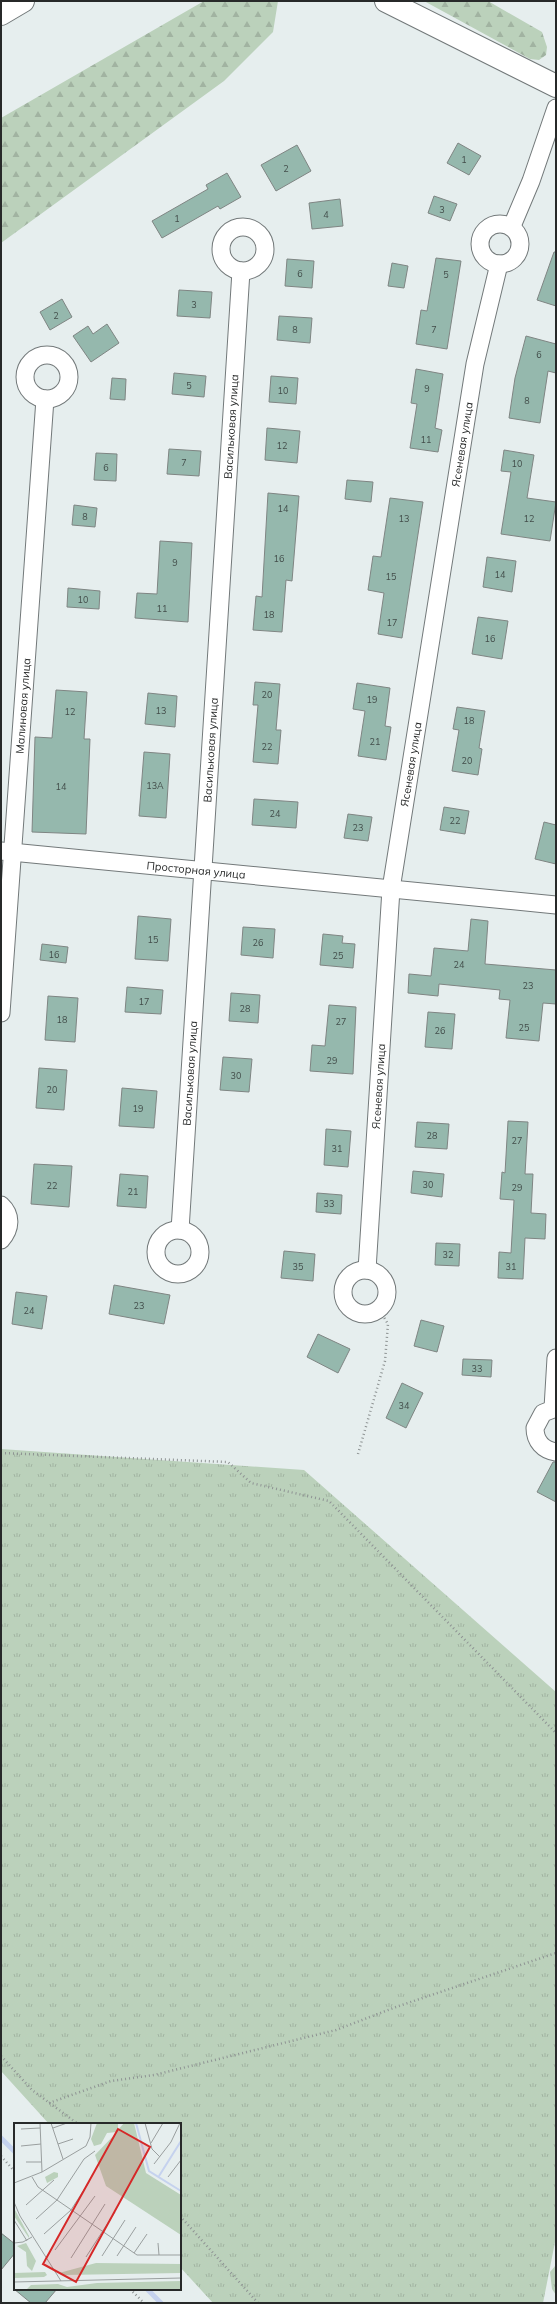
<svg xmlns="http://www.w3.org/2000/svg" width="557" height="2304" font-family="Mulish,sans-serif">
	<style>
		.grass { fill: url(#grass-tufts) }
		.forest { fill: url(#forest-firs) }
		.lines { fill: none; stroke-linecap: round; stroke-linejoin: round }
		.stream { stroke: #c5d2ee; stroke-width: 5 }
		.building { fill: #95b8ad; stroke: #7f8583 }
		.street-casing { stroke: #73797a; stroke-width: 19 }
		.secondary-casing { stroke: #73797a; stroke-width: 24 }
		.path { stroke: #8e9393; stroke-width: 2.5; stroke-dasharray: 1 3; stroke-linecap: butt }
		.street { stroke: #fff; stroke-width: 17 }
		.secondary { stroke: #fff; stroke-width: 22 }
		.labels { text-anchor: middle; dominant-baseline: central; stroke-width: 3.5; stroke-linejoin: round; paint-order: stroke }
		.number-label { font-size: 9px; fill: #424d4a }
		.street-label { font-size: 11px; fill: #272929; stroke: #fff }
		.inset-river { fill: none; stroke: #c5d2ee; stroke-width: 2 }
		.inset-road { fill: none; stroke: #9a9f9f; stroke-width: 1 }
		.view { fill: #d62828; fill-opacity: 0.15; stroke: #d62828; stroke-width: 2 }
		.inset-edge { fill: none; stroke: #272929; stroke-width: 2 }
	</style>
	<defs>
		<pattern id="grass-tufts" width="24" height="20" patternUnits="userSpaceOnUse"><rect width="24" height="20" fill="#bbd1bb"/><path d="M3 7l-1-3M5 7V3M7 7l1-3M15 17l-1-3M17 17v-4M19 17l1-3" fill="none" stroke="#a1b3a1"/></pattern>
		<pattern id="forest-firs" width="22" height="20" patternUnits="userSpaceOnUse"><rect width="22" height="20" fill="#bbd1bb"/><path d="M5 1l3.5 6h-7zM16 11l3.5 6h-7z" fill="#a1b3a1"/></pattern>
	</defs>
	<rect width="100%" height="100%" fill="#e6eeee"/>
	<path class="grass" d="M1,1449L304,1470L556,1692V2237L543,2303H213L180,2267V2124H49L1,2071Z
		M556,2265V2295L552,2289L550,2272Z"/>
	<path class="forest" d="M204,1H278L273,32L224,81L1,243V118Z
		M424,1H488L542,32L547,47L546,55L539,60L530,59Z"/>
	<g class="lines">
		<path class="stream" d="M1,2138L15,2152
			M147,2289L161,2303"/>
	</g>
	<path class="building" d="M458,143L481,156L469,175L447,163Z
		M297,145L311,171L276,191L261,165Z
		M227,173L241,197L220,209L218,206L162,238L152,221L208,189L206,185Z
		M434,196L457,204L450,221L428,213Z
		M340,199L343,226L312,229L309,203Z
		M554,252H556V306L537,300Z
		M436,258L461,261L447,349L416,344L421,310L427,311Z
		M287,259L314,261L312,288L285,286Z
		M392,263L408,266L404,288L388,286Z
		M179,290L212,292L210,318L177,316Z
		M62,299L72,317L50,330L40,312Z
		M279,316L312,318L310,343L277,340Z
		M107,324L119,343L91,362L73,336L88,326L93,334Z
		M526,336L556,344V373L548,371L540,423L509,418L515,378Z
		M416,369L443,374L435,428L442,430L438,452L410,448L417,404L411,403Z
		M174,373L206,376L204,397L172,394Z
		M271,376L298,378L296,404L269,402Z
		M112,378L126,379L125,400L110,399Z
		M267,428L300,431L297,463L265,460Z
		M169,449L201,451L199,476L167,474Z
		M504,450L534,455L527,498L556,502L550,541L501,534L511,472L501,471Z
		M96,453L117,454L116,481L94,480Z
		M347,480L373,482L371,502L345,499Z
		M268,493L299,496L292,581L286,580L282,632L253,630L256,596L262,597Z
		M390,498L423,502L402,638L378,634L384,593L368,590L373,556L381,557Z
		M74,505L97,508L95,527L72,525Z
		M160,541L192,543L188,622L135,618L137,593L157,594Z
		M487,557L516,561L512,592L483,587Z
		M68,588L100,591L99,609L67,607Z
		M478,617L508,621L502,659L472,654Z
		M255,682L280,684L276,730H281L278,764L253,762L258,705H253Z
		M357,683L390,688L385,726L391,727L386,760L358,756L365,711L353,709Z
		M56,690L87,692L84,739H90L86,834L32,832L35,737L52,738Z
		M148,693L177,696L175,727L145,724Z
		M457,707L485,711L479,748L482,749L478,775L452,771L459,730L453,729Z
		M144,752L170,754L166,818L139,816Z
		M254,799L298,802L296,828L252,825Z
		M444,807L469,811L465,834L440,830Z
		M348,814L372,817L368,841L344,838Z
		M544,822L556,825V864L535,859Z
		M138,916L171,919L168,961L135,959Z
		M471,919L488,921L485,964L556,970V1004L543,1003L539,1041L506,1038L510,1000L499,999L500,990L439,984L438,996L408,993L409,974L431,976L434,948L468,951Z
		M243,927L275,929L273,958L241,955Z
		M323,934L343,936L342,943L355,944L353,968L320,965Z
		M42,944L68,947L66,963L40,960Z
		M127,987L163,990L161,1014L125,1012Z
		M231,993L260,995L258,1023L229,1021Z
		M48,996L78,998L75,1042L45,1040Z
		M329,1005L356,1007L353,1074L310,1071L312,1045L325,1046Z
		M428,1012L455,1014L452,1049L425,1047Z
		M223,1057L252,1059L249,1092L220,1090Z
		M39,1068L67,1070L64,1110L36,1108Z
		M122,1088L157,1091L154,1128L119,1126Z
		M508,1121L528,1122L525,1174H533L531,1213L546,1214L545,1239L525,1238L523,1279L498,1278L499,1252L511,1253L514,1200L500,1199L502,1172L505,1173Z
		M417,1122L449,1124L447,1149L415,1147Z
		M326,1129L351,1131L348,1167L324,1165Z
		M34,1164L72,1166L69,1207L31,1204Z
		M413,1171L444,1174L442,1197L411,1193Z
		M120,1174L148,1176L146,1208L117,1206Z
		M317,1193L342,1195L341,1214L316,1212Z
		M436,1243L460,1244L459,1266L435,1265Z
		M284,1251L315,1254L313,1281L281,1278Z
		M114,1285L170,1295L164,1324L109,1314Z
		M16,1292L47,1296L42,1329L12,1324Z
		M421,1320L444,1326L437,1352L414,1346Z
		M318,1334L350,1349L338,1373L307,1357Z
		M463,1359L492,1360L491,1377L462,1375Z
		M402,1383L423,1393L406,1428L386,1418Z
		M553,1462H556V1502L537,1492Z
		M1,2233L15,2244V2253L1,2270Z
		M14,2289H57L45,2303H31Z"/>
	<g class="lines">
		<g class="street-casing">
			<g id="street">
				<circle cx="500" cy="244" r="20"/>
				<path d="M512,226L531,181L556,108"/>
				<circle cx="243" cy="249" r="22"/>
				<circle cx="47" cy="377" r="22"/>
				<path id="s1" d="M1,851L556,905"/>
				<path id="s2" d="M1,1013L45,399"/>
				<path d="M1,1205C12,1215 11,1229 1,1240"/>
				<circle cx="178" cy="1252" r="22"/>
				<path id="s3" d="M180,1230L241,271"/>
				<circle cx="365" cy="1292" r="22"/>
				<path id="s4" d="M367,1270L391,889L475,364L499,264"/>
				<path d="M553,1408L556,1358"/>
				<path d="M556,1408L543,1413L535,1428C535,1441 543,1450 556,1452"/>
			</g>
		</g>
		<g class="secondary-casing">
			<path id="secondary" d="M386,1L556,86
				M1,14L23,1"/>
		</g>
		<path class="path" d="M1,1453L228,1462L251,1483L329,1501L556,1733
			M358,1454L385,1361L388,1324L379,1309
			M1,2056L32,2090L78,2124
			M49,2103L111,2081L154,2075L336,2030L396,2007L556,1953
			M1,2156L15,2172
			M180,2216L258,2303
			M130,2289L144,2303"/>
		<use href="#street" class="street"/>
		<use href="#secondary" class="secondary"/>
	</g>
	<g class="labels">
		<g class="number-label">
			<text x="464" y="159">1</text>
			<text x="286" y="168">2</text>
			<text x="442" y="209">3</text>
			<text x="326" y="214">4</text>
			<text x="177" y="218">1</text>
			<text x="300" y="273">6</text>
			<text x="446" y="274">5</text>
			<text x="194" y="304">3</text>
			<text x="56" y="315">2</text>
			<text x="295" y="329">8</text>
			<text x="434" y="329">7</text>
			<text x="539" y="354">6</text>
			<text x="189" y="385">5</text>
			<text x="427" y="388">9</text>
			<text x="283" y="390">10</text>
			<text x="527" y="400">8</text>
			<text x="426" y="439">11</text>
			<text x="282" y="445">12</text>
			<text x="184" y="462">7</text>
			<text x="517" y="463">10</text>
			<text x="106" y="467">6</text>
			<text x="283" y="508">14</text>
			<text x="85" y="516">8</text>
			<text x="404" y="518">13</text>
			<text x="529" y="518">12</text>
			<text x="279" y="558">16</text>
			<text x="175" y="562">9</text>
			<text x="500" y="574">14</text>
			<text x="391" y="576">15</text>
			<text x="83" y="599">10</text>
			<text x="162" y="608">11</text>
			<text x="269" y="614">18</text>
			<text x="392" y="622">17</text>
			<text x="490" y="638">16</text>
			<text x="267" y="694">20</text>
			<text x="372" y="699">19</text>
			<text x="161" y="710">13</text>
			<text x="70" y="711">12</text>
			<text x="469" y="720">18</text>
			<text x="375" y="741">21</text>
			<text x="267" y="746">22</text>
			<text x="467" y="760">20</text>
			<text x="155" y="785">13А</text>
			<text x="61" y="786">14</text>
			<text x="275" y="813">24</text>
			<text x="455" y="820">22</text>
			<text x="358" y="827">23</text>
			<text x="153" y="939">15</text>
			<text x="258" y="942">26</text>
			<text x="54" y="954">16</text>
			<text x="338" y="955">25</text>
			<text x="459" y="964">24</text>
			<text x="528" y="985">23</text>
			<text x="144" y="1001">17</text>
			<text x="245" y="1008">28</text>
			<text x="62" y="1019">18</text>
			<text x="341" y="1021">27</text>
			<text x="524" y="1027">25</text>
			<text x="440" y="1030">26</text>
			<text x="332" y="1060">29</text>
			<text x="236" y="1075">30</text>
			<text x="52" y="1089">20</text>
			<text x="138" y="1108">19</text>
			<text x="432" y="1135">28</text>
			<text x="517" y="1140">27</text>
			<text x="337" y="1148">31</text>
			<text x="428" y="1184">30</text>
			<text x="52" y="1185">22</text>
			<text x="517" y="1187">29</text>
			<text x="133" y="1191">21</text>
			<text x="329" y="1203">33</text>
			<text x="448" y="1254">32</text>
			<text x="298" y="1266">35</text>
			<text x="511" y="1266">31</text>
			<text x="139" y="1305">23</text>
			<text x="29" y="1310">24</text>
			<text x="477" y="1368">33</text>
			<text x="404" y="1405">34</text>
		</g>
		<g class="street-label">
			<text stroke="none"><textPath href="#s3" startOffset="805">Васильковая улица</textPath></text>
			<text stroke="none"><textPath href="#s4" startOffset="832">Ясеневая улица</textPath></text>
			<text stroke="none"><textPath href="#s2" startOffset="308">Малиновая улица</textPath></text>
			<text stroke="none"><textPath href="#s3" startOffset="481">Васильковая улица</textPath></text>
			<text stroke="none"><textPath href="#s4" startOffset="508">Ясеневая улица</textPath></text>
			<text stroke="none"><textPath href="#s1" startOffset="196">Просторная улица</textPath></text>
			<text stroke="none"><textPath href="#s3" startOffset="157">Васильковая улица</textPath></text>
			<text stroke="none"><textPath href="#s4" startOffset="184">Ясеневая улица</textPath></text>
		</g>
	</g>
	<g transform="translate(14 2123)">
		<rect width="167" height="167" fill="#e6eeee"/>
		<path d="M83,0H104V7L110,0H120L132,50L167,72V112L92,63L81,32L103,9L93,10L87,21L80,23L77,16Z" fill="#bbd1bb"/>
		<path d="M40,49L44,50V54L33,60L31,54ZM0,85L15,113V115L0,93ZM12,120L22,138L18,148L13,143L12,129L3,123ZM82,140L167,141V150L50,152L45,150ZM31,149L33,152L30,154L0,155V150ZM167,158V167H12L17,162L44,161L53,164L83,160Z" fill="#bbd1bb"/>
		<path class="inset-river" d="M122,0L135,48L167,68M145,53L167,18"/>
		<path class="inset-road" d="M26,0L28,49M37,0L49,36M131,0L138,26L146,34M39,5L53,0M7,6L26,5M137,20L149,0M44,21L59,16M7,23L27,21M12,39H27M140,41L157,19L166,0M18,54L24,64L123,132H167M154,54L167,37M0,60L28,49L72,23L76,14L77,0M0,79L6,93L47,158M12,82L40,57M22,96L43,77L70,36L81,28M0,97L13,118M30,111L57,87L75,59M0,120L9,119L18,114M144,120L145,132M41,127L81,73M120,130L133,111M88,133L111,97M103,133L122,104M72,134L101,89M57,135L91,81M0,159L167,155"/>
		<path class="view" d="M104,6L136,24L62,159L29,141Z"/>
		<rect width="167" height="167" class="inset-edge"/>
	</g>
	<rect width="557" height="2304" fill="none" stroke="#272929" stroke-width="4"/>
</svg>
